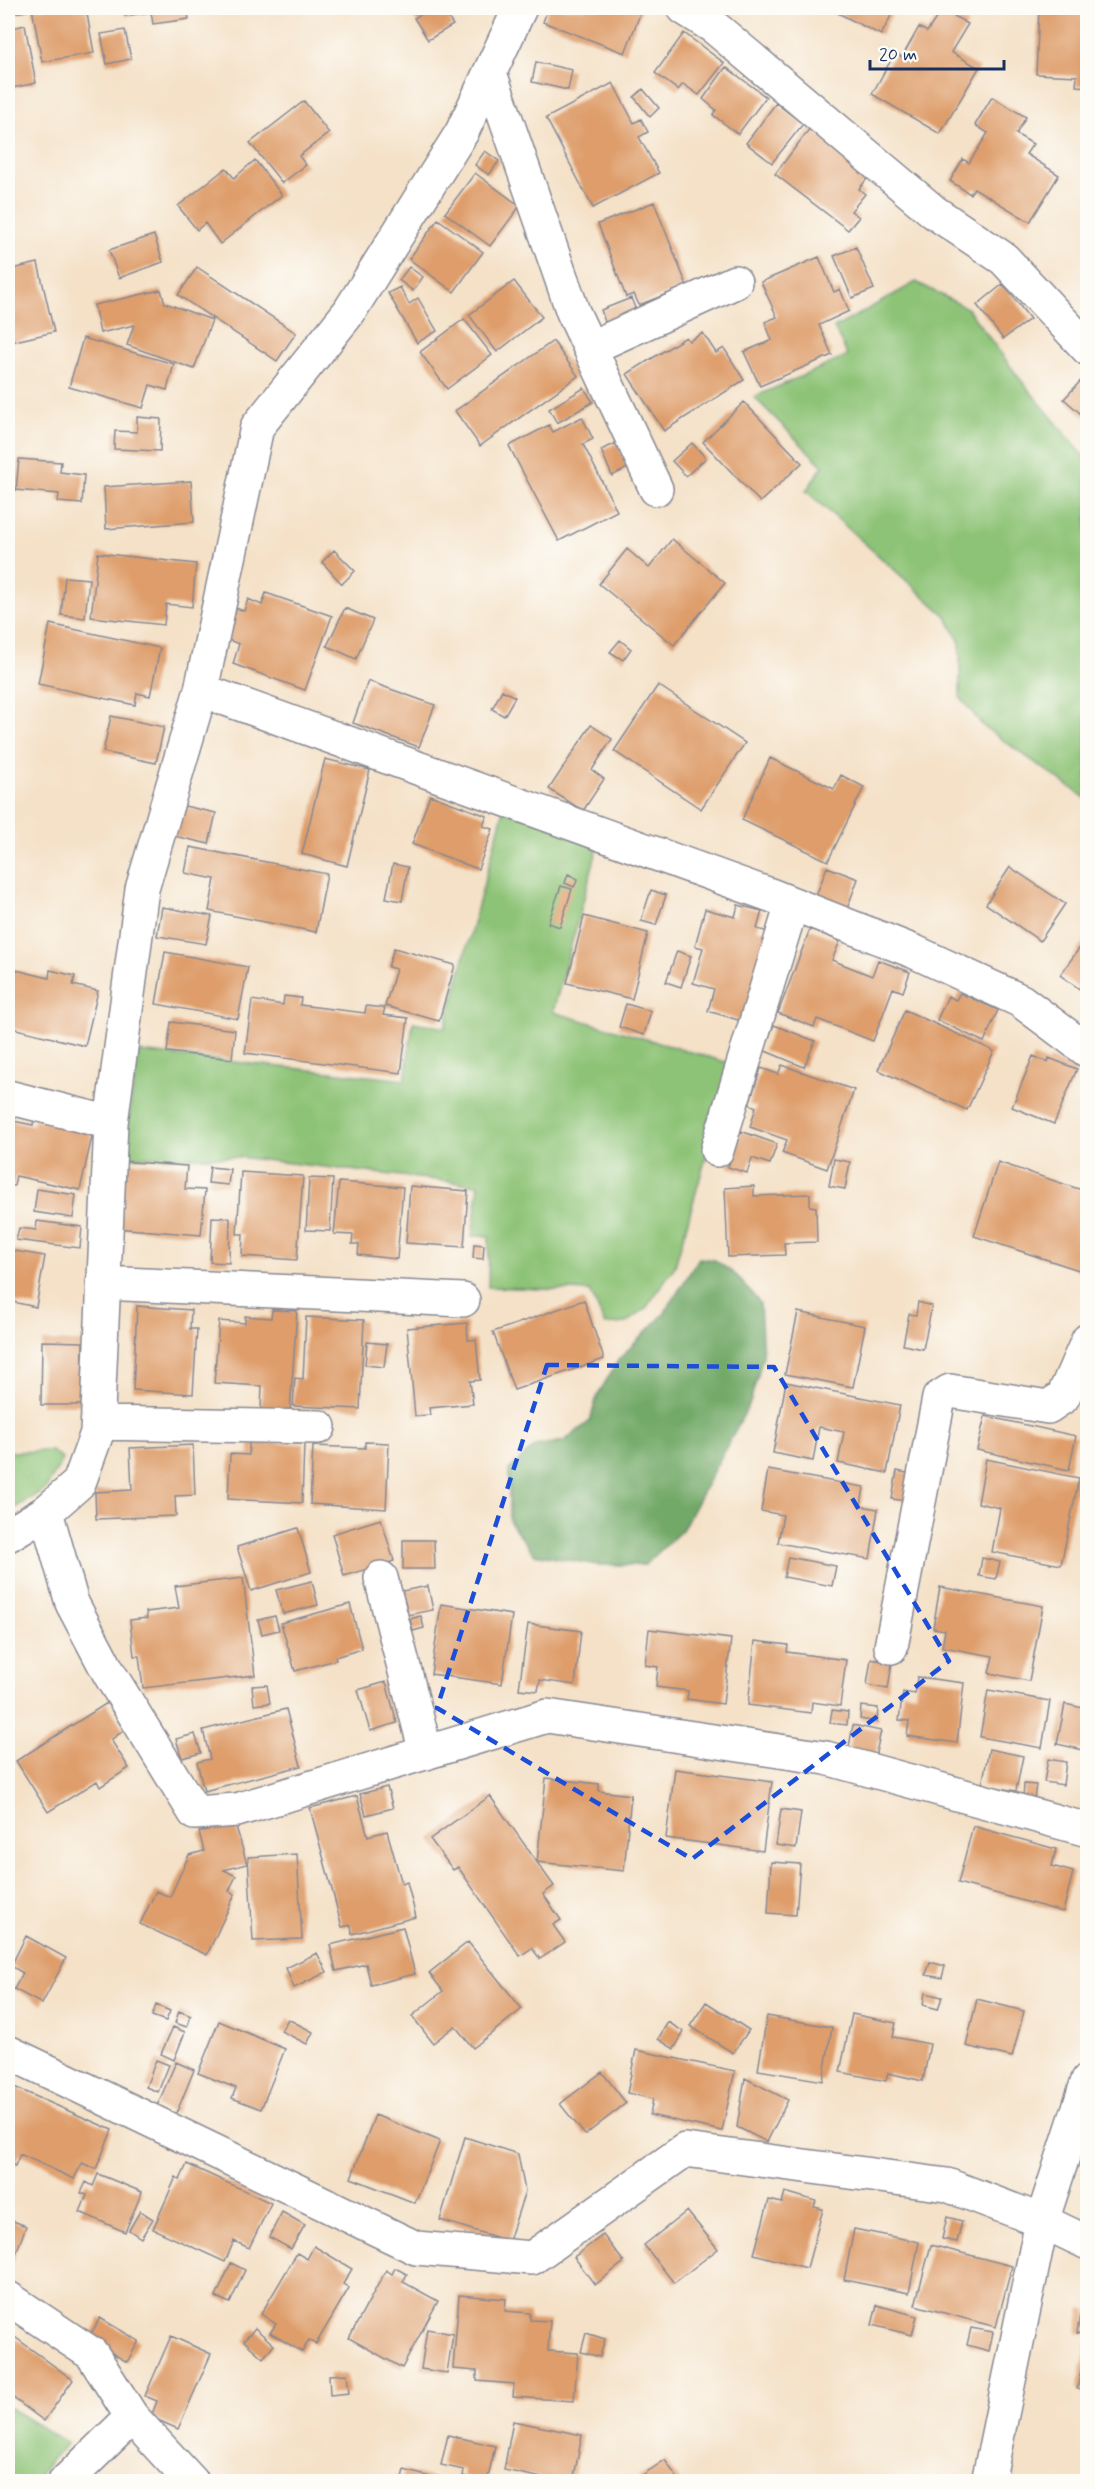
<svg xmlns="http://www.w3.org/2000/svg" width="1095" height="2489" font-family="Mynerve,sans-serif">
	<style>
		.green { fill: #8dc376; stroke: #54796a; stroke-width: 1.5 }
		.forest { fill: #72a967; stroke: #466c62; stroke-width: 1.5 }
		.building { fill: #de9d6a }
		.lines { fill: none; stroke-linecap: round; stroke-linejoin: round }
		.minor-casing { stroke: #888892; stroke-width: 36 }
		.minor { stroke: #fff; stroke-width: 33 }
		.marked { fill: none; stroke: #1d4ed8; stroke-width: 4.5; stroke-dasharray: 12 8; stroke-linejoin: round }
	</style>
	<rect width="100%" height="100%" fill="#fdfcf7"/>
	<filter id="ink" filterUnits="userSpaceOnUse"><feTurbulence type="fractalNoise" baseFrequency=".0167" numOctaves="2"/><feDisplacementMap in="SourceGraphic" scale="12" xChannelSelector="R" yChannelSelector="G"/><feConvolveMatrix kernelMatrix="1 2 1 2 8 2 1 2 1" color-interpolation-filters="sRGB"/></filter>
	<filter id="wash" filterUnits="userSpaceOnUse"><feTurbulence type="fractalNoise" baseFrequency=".008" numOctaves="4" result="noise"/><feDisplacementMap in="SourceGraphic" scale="24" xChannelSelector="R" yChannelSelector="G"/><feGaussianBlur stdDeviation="1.35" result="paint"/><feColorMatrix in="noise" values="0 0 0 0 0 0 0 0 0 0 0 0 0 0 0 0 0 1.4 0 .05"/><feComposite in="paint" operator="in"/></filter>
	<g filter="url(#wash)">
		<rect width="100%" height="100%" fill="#f4e1c7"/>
		<path class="green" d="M916,282L967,308L1020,379L1087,460V799L983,726L960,697V643L946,616L806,491L823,466L754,397L848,356L834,328Z
			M504,809L599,843L553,1012L729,1063L708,1150L675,1266L646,1308L626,1323L605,1325L590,1291L488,1287L489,1236H472L479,1185L238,1157H122L139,1052L405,1080L413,1022L445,1028Z
			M51,1451L63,1459L45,1490L8,1512V1452Z
			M8,2407L67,2443L33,2481H8Z"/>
		<path class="forest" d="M699,1258L715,1260L736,1275L760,1303L763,1356L750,1403L682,1530L645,1565H598L534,1554L509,1521V1470L535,1446L564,1441L590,1421L597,1396L619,1359L664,1314Z"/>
		<g id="blocks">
			<path class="building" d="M8,8H26L27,11L8,14Z
				M32,8H86L94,53L42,62Z
				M124,8H187L189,19L153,24L151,12L125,16Z
				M432,8H442L453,25L428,40L414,18Z
				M548,8H638L642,9L625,53L543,22Z
				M828,8H895L881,35Z
				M1039,8H1088V87L1076,86L1077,76L1036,74Z
				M942,9L968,24L951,52L979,68L940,134L872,94L895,53L902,57L919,27L927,32Z
				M25,25L36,83L8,89V29Z
				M125,30L131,59L107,64L101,34Z
				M684,33L724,63L699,95L683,84L678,90L655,73Z
				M536,62L572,70L568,90L532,82Z
				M726,67L766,97L738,134L713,115L716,110L703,99Z
				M613,83L634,123L641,119L648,132L639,137L659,173L593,208L546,118Z
				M643,89L659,108L650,117L634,97Z
				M992,97L1026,117L1016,134L1033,144L1026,154L1059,175L1030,222L974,188L970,194L950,181L963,159L969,163L988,133L975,125Z
				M304,101L329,133L299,156L306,165L282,183L250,143Z
				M776,103L803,124L772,163L746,143Z
				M810,128L870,175L859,189L865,194L851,211L859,217L848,230L775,174Z
				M485,151L499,161L489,175L475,165Z
				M255,160L282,195L220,244L205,223L197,230L178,206L226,168L234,178Z
				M475,173L520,206L490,246L445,213Z
				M654,202L687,286L639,305L634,294L626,297L598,224Z
				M438,219L483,252L454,292L409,259Z
				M154,235L163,262L119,278L109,250Z
				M856,247L874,289L852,298L834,256Z
				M819,257L834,292L840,289L849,311L819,325L832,355L760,386L744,352L772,340L765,322L777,317L761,282Z
				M38,263L54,332L11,342L8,327V270Z
				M197,267L296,333L277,361L178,295Z
				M409,267L423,277L413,291L399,280Z
				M514,281L542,317L497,352L469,315Z
				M1003,284L1030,319L1003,339L977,305Z
				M400,287L409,304L418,298L437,331L417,343L388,293Z
				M161,290L165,303L212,320L194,369L127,345L134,325L100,333L94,305Z
				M631,298L637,313L606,325L601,310Z
				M464,319L492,355L447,389L420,352Z
				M703,333L716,353L724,348L744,380L664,431L627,374L686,337L689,341Z
				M83,338L174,364L167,390L150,385L143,408L69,387Z
				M553,341L578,376L480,446L455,411Z
				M1088,373V420L1064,399Z
				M584,388L593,402L557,423L549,409Z
				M744,402L802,463L760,502L703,442Z
				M137,417L161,419L160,451L114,449L115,431L137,432Z
				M582,417L593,439L583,444L617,511L559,541L509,446L549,425L553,432Z
				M617,443L628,468L612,476L601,450Z
				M692,443L706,458L686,476L672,461Z
				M19,459L61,462L60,472L84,475L82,504L58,502L59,494L16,490Z
				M191,481L194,522L106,529L104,487Z
				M672,539L725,583L674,645L599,584L627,549L649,568Z
				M334,550L355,571L342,584L322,562Z
				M98,553L196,564L192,607L166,604L164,625L91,617Z
				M65,577L89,579L85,618L61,615Z
				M266,593L332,616L305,690L233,664L239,644L223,638L233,607L244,611L248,599L262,605Z
				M345,608L373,620L356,659L327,646Z
				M50,624L160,648L150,696L137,693L135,705L38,684Z
				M620,640L631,649L623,660L610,652Z
				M368,681L435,705L419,747L353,723Z
				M658,685L745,743L701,809L614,751Z
				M502,690L515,697L504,716L492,709Z
				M111,716L164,727L156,763L103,752Z
				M591,725L612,739L592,770L604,779L583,811L549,789Z
				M770,758L834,789L841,775L864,787L828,861L742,820Z
				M325,759L370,770L347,866L302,854Z
				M430,795L487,816L483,826L493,829L478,869L412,844Z
				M180,805L216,813L209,844L174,836Z
				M190,847L327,874L316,932L209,911L215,879L185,873Z
				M393,864L408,867L402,901L386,898Z
				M827,867L858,879L845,914L814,901Z
				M1010,867L1065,904L1040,941L986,904Z
				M568,874L578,879L574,887L565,883Z
				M561,886L572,889L560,927L548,923Z
				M651,890L666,895L656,925L641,921Z
				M738,905L762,911L757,929L769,932L745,1022L708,1011L714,989L693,983L703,948L695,946L705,909L735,917Z
				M162,907L212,916L206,944L157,936Z
				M584,916L648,933L632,999L567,983Z
				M810,929L840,941L832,960L872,976L878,960L910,972L903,992L893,988L873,1041L817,1019L814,1027L778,1013Z
				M1088,936V995L1060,975Z
				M394,948L455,965L439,1021L385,1006L396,969L388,967Z
				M677,951L691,956L681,987L666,982Z
				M165,952L248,967L238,1019L156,1004Z
				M8,968L49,978L50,970L75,976L73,985L98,991L85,1046L8,1027Z
				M960,993L998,1010L984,1042L937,1020L948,996L956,1000Z
				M284,996L301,998L300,1005L365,1013L366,1006L385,1008L383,1015L408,1018L401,1073L245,1053L252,1000L283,1005Z
				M626,1004L651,1011L644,1035L619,1027Z
				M905,1010L994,1051L967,1110L878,1070Z
				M171,1022L235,1030L232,1059L167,1052Z
				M774,1025L815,1041L804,1067L763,1050Z
				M1033,1056L1048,1062L1049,1058L1077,1069L1054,1124L1012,1107Z
				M782,1065L854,1090L827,1169L782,1153L787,1140L750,1127L756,1107L749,1104L761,1068L778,1074Z
				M34,1119L93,1132L80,1190L16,1176L14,1186L8,1185V1120L33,1125Z
				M741,1131L777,1144L770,1164L752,1158L747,1173L728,1167Z
				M834,1159L850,1162L845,1189L829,1186Z
				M119,1161L187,1166L185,1189L205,1190L201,1235L115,1228Z
				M998,1162L1088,1192V1255L1082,1271L974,1236Z
				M210,1167L230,1169L228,1185L208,1183Z
				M241,1172L303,1176L297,1260L242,1256L243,1234H237Z
				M309,1178L333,1179L330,1231L306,1230Z
				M339,1182L403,1187L397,1259L358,1255L359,1244H352L353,1235L334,1234Z
				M410,1186L468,1191L464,1247L406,1243Z
				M754,1186V1196L810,1194V1206L816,1207L817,1242L784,1243L785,1255L728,1257L725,1188Z
				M37,1189L76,1195L73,1218L34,1212Z
				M212,1217L230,1218L229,1263L210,1262Z
				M37,1221L82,1227L80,1248L16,1240L19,1228L36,1230Z
				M474,1244L484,1245L483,1259L473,1258Z
				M8,1250L45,1256L36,1307L8,1301Z
				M584,1300L604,1359L514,1390L493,1332Z
				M918,1302L932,1306L923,1349L903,1345L909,1314L916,1315Z
				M137,1306L191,1310L190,1329H197L193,1394L133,1390Z
				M272,1310L297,1311L290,1412L261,1409L262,1386L214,1383L219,1321L245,1323V1316L271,1318Z
				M798,1312L865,1326L853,1387L785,1374Z
				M306,1317L364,1320L360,1409L293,1406L295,1378L303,1379Z
				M467,1323L468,1340H476L480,1380L470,1381L473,1404L429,1408L430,1415L415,1416L407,1328Z
				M42,1341L83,1342L82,1405H41Z
				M367,1342L387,1344L384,1367L365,1365Z
				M786,1382L900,1405L887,1473L838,1463L844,1432L819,1427L813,1461L773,1453Z
				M985,1416L1076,1436L1069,1470L977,1450Z
				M249,1442L304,1444L302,1503L228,1499L230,1454L249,1455Z
				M365,1442L389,1443L386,1509L310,1504L313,1446L365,1448Z
				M193,1445L195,1495L175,1496L176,1516L96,1519L95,1492L132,1490L130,1448Z
				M986,1459L1079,1478L1061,1565L992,1552L1000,1508L978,1503Z
				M768,1470L864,1487L861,1506L878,1509L870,1559L778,1543L783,1515L761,1511Z
				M897,1471L912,1474L907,1501L892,1499Z
				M381,1519L394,1561L344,1576L332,1534Z
				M298,1528L311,1572L251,1591L237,1547Z
				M403,1540H434L435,1569H403Z
				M788,1557L836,1566L832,1586L784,1577Z
				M982,1558L1000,1562L996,1579L979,1576Z
				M243,1578L255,1675L143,1688L139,1656H134L130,1620L147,1618L146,1612L179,1608L175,1586Z
				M312,1581L318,1605L283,1614L276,1590Z
				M428,1586L433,1610L407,1615L402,1591Z
				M940,1587L1043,1606L1029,1681L989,1673L993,1656L942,1647L945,1630L933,1628Z
				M350,1604L362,1649L335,1657L336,1660L295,1671L281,1623Z
				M441,1604L512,1615L502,1684L431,1674Z
				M275,1616L279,1630L262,1634L258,1620Z
				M421,1616L424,1628L413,1631L410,1619Z
				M528,1624L581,1631L575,1685L540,1680L538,1691L519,1689Z
				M649,1629L731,1639L723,1704L687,1699L688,1691L656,1687L658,1667L645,1665Z
				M755,1641L788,1645L787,1652L846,1660L840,1706L812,1702L811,1713L748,1705Z
				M871,1659L892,1663L888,1689L867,1685Z
				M917,1677L964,1683L957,1743L907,1736L909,1721L899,1720L903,1692L915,1694Z
				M386,1682L397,1723L370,1731L358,1690Z
				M267,1685L270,1703L254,1705L252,1686Z
				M988,1690L1050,1701L1042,1748L980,1737Z
				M107,1703L124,1730L111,1740L129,1768L100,1787L97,1781L48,1812L16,1761Z
				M1065,1704L1088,1709V1751L1057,1744Z
				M861,1706L878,1708L877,1722L860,1719Z
				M286,1709L301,1766L204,1791L197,1762L210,1759L203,1730Z
				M832,1710L848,1712L847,1725L830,1723Z
				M853,1725L881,1731L875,1757L848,1752Z
				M195,1734L201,1753L182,1758L176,1739Z
				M989,1749L1023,1756L1016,1791L982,1785Z
				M1048,1759L1066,1762L1063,1785L1044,1782Z
				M675,1769L772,1782L763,1851L666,1838Z
				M546,1778L599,1784V1791L631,1795L624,1871L537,1862Z
				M1024,1784L1036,1785L1034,1799L1023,1798Z
				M387,1787L393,1808L366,1815L360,1794Z
				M357,1796L368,1836L387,1831L402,1884L407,1882L416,1917L352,1934L351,1925L342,1927L310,1808Z
				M490,1796L554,1886L543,1894L561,1920L553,1925L565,1942L540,1959L532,1948L520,1956L458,1867L453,1870L430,1839Z
				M781,1809L801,1812L796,1848L776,1845Z
				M235,1823L247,1864L224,1870L236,1876L229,1891L235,1894L207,1955L140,1924L156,1891L170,1897L189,1855L204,1851L199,1832Z
				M973,1826L1056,1849L1052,1866L1073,1872L1063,1912L958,1883Z
				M297,1854L302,1939L253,1941L248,1857Z
				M771,1862L800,1864L796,1915L768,1913Z
				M403,1927L415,1974L371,1985L366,1964L336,1971L330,1945Z
				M26,1936L66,1958L42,2004L14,1989L23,1973L11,1966Z
				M468,1942L522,2009L473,2048L455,2026L433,2043L412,2016L443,1991L429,1973Z
				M317,1953L327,1972L294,1988L286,1968Z
				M930,1962L945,1966L942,1978L926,1975Z
				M925,1993L942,1997L938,2009L923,2005Z
				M977,1999L1024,2011L1012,2057L966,2046Z
				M706,2002L749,2030L733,2053L690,2026Z
				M156,2005L170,2011L166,2021L152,2016Z
				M179,2011L191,2016L187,2027L175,2023Z
				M852,2014L896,2023L893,2037L930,2044L923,2081L888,2073L886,2081L840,2072Z
				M767,2016L832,2027L823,2081L758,2070Z
				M288,2019L313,2032L307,2044L281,2031Z
				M219,2021L285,2049L261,2109L232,2098L236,2088L198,2073Z
				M668,2022L684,2032L674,2049L658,2039Z
				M173,2027L185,2032L174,2060L161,2054Z
				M636,2050L735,2071L722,2131L650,2115L653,2099L627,2093Z
				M156,2060L169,2065L158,2092L146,2087Z
				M176,2062L194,2070L176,2114L157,2106Z
				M602,2072L626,2103L585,2135L560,2104Z
				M745,2078L788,2100L767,2142L737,2127Z
				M12,2086L112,2130L96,2169L82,2163L74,2179L20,2154L15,2166L8,2163V2096Z
				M375,2115L440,2141L415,2203L351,2178Z
				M465,2137L518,2154L525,2191L509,2241L440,2220Z
				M187,2164L271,2203L249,2248L234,2241L225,2262L153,2229L176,2177L180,2180Z
				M1087,2170H1088V2191L1082,2190Z
				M98,2174L142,2192L125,2232L80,2212L87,2195L81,2193L86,2182L93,2186Z
				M785,2192L816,2201L814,2207L823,2209L807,2268L754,2254L769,2200L782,2203Z
				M140,2211L153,2219L141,2238L129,2230Z
				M687,2211L718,2249L674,2283L644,2245Z
				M282,2212L305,2225L291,2249L269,2237Z
				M947,2217L962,2221L957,2242L942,2239Z
				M8,2219L26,2226L10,2270L8,2269Z
				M854,2229L919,2242L909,2293L844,2280Z
				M603,2235L624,2262L595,2285L574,2257Z
				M931,2245L1012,2266L996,2327L915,2305Z
				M314,2246L352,2269L343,2284L349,2288L316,2344L309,2340L302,2352L270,2333L276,2324L261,2314L297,2253L307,2259Z
				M231,2263L245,2270L230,2303L216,2297Z
				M395,2268L407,2274L403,2282L438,2301L402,2368L349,2338L386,2270L392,2274Z
				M459,2295L506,2299L505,2311L530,2313V2320L550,2321L548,2351L578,2353L574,2401L513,2397L514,2384L477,2381V2371L453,2369Z
				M877,2305L917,2316L912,2335L872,2325Z
				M1081,2308L1088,2309V2334L1077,2333Z
				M100,2318L139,2341L127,2362L88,2339Z
				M255,2328L274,2345L263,2358L244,2341Z
				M971,2328L993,2332L989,2351L967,2345Z
				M427,2329L453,2334L447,2373L421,2369Z
				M8,2332L73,2380L44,2421L8,2394Z
				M586,2333L605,2339L600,2357L581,2352Z
				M171,2336L211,2354L178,2429L151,2417L157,2401L145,2396Z
				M1087,2343H1088V2391L1077,2389Z
				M347,2374L349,2393L330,2395L329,2375Z
				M513,2421L582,2435L573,2482H561L504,2470Z
				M448,2435L495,2446L487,2482L463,2476L464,2470L441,2465Z
				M665,2460L680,2482H641L638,2478Z
				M404,2470L446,2481V2482H401Z"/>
		</g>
	</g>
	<g filter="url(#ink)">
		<use href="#blocks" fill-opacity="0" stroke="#888892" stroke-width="1.5"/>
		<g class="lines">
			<g class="minor-casing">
				<path id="minor" d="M684,8L714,27L934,212L1004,259L1088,349
					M490,73L573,312L656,489
					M590,348L735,282
					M201,690L773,896L915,952L1021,1001L1088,1051
					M8,1097L111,1123
					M717,1150L792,904
					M103,1283L463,1300
					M98,1423L319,1427
					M46,1512L72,1603L109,1673L195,1813L237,1810L547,1716L826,1758L1088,1830
					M8,1535L46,1512L79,1483L97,1433L111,1123L142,889L201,690L257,427L349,312L462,132L520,8
					M381,1578L426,1753
					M891,1647L939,1398L950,1391L1048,1407L1063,1397L1088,1340
					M8,2052L416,2248L532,2258L685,2150L947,2185L1042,2221L1088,2243
					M8,2298L92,2354L132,2417L192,2482
					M65,2482L132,2417
					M988,2482L1042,2221L1088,2080"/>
			</g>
			<use href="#minor" class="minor"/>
		</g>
	</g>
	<path class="marked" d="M547,1365L774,1367L949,1661L692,1859L437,1708Z"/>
	<rect width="1095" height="2489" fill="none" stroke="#fdfcf7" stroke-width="30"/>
	<path d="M870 60v9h134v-9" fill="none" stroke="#1b2f5e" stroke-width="3"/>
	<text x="879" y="60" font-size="18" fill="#1b2f5e" stroke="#fdfcf7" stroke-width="4.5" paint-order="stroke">20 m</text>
</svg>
